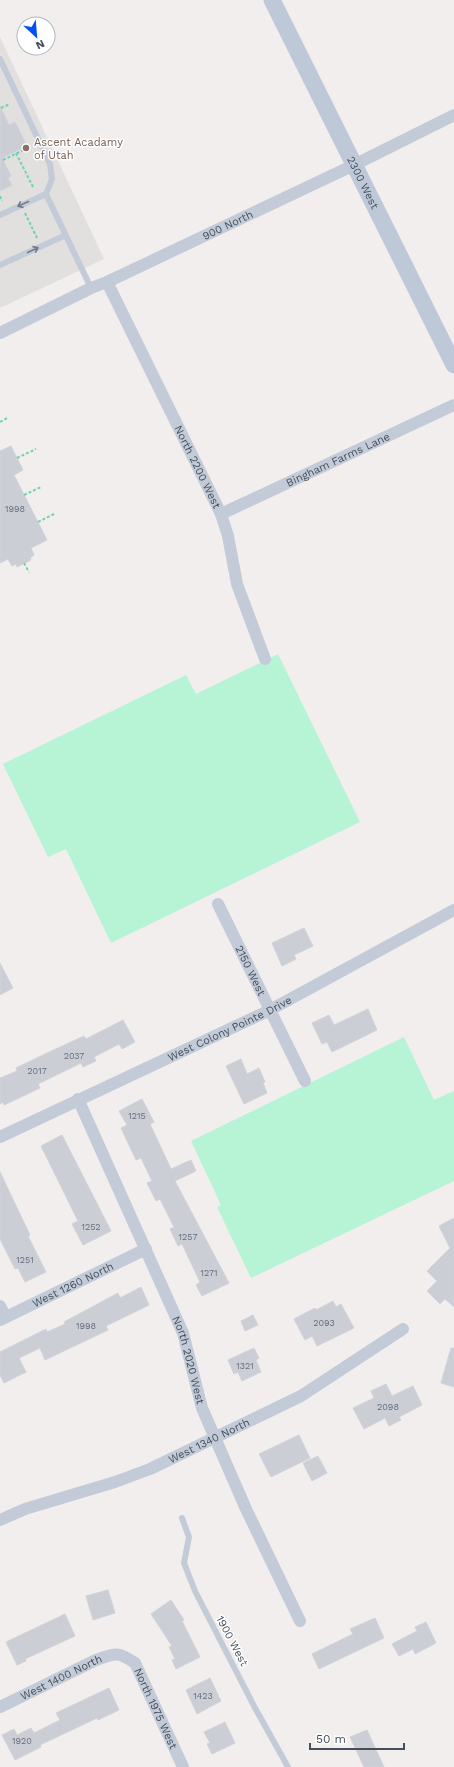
<svg xmlns="http://www.w3.org/2000/svg" width="454" height="1767" font-family="'Work Sans',sans-serif">
	<style>
		.education { fill: #e2dfdf }
		.green { fill: #b6f4d5 }
		.building { fill: #ccced6; stroke: #d1d2da }
		.lines { fill: none; stroke-linecap: round; stroke-linejoin: round }
		.path { stroke: #6ad6ad; stroke-width: 2; stroke-dasharray: 3 2; stroke-linecap: butt }
		.service { stroke: #c2cbd7; stroke-width: 6 }
		.minor { stroke: #c2cbd7; stroke-width: 12 }
		.secondary { stroke: #bec8d9; stroke-width: 17 }
		.oneway { stroke: #707a88 }
		.education-dot { fill: #8d6e63; stroke: #fff; stroke-width: 1.5 }
		.labels { text-anchor: middle; dominant-baseline: central; stroke-width: 3; stroke-linejoin: round; paint-order: stroke }
		.number-label { font-size: 9px; fill: #666e7b }
		.education-label { font-size: 11px; fill: #785e54; stroke: #fff; text-anchor: start }
		.street-label { font-size: 11px; fill: #444e5d; stroke: #fff }
	</style>
	<rect width="100%" height="100%" fill="#f1eeed"/>
	<path class="education" d="M0,37L104,259L0,308Z"/>
	<path class="green" d="M278,654L360,822L111,943L66,849L48,857L3,764L186,675L196,694Z
		M404,1037L434,1100L454,1091V1181L251,1278L217,1207L221,1205L191,1141Z"/>
	<path class="building" d="M0,106L9,125L15,122L27,146L2,158L11,176L8,178L12,185L0,191Z
		M11,446L23,470L14,475L47,540L31,548L34,555L30,558L31,560L17,567L16,564L12,566L8,559L0,563V451Z
		M304,928L313,946L294,955L296,959L282,966L272,943Z
		M0,963L13,988L0,995Z
		M368,1009L377,1030L332,1052L327,1042L322,1044L312,1023L329,1015L334,1025Z
		M123,1020L135,1042L122,1049L119,1044L94,1057L96,1061L83,1067L81,1063L38,1084L40,1088L19,1098L4,1105L3,1102L0,1104V1078L17,1071L16,1068L47,1053L84,1036L86,1039Z
		M241,1059L247,1074L259,1068L265,1082L263,1083L267,1093L244,1104L226,1066Z
		M142,1099L154,1122L150,1124L171,1169L191,1160L196,1171L175,1181L229,1283L202,1296L196,1285L200,1282L182,1244L178,1246L170,1229L174,1227L160,1199L156,1201L147,1183L152,1181L141,1158L136,1160L121,1128L127,1125L119,1111Z
		M62,1135L111,1231L83,1245L72,1224L78,1221L41,1146Z
		M0,1172L30,1235L28,1236L46,1272L25,1282L18,1268L15,1269L0,1239Z
		M454,1218V1307L445,1299L440,1304L427,1291L437,1281L427,1271L450,1248L439,1226Z
		M141,1287L149,1305L106,1326L108,1330L45,1360L40,1348L19,1358L26,1372L4,1383L0,1375V1352L46,1329L47,1332L65,1324L64,1322L118,1293L120,1298Z
		M333,1301L336,1307L341,1304L354,1328L317,1346L312,1336L305,1340L294,1319L315,1308L316,1310Z
		M253,1315L258,1325L245,1331L241,1321Z
		M254,1348L259,1358L256,1360L261,1372L242,1381L238,1372L234,1374L228,1360Z
		M451,1348H454V1387L441,1383Z
		M386,1384L392,1396L413,1386L422,1405L399,1417L401,1420L389,1426L385,1418L364,1429L353,1408L374,1398L371,1391Z
		M299,1435L310,1458L271,1477L259,1454Z
		M318,1456L327,1473L312,1481L303,1463Z
		M108,1590L115,1613L93,1620L86,1596Z
		M171,1600L184,1620L182,1621L200,1657L176,1669L172,1660L175,1659L169,1647L172,1646L151,1614Z
		M65,1614L75,1636L25,1659L26,1661L17,1665L6,1642Z
		M375,1618L384,1638L319,1669L312,1654L353,1634L350,1629Z
		M426,1622L436,1643L415,1654L413,1649L399,1656L392,1644L417,1631L415,1627Z
		M210,1678L221,1701L197,1714L186,1690Z
		M109,1688L119,1710L98,1720L97,1718L40,1745L41,1747L15,1760L2,1735L14,1729L17,1735L31,1728L34,1733L60,1720L56,1713Z
		M225,1722L235,1743L212,1754L207,1744L210,1743L204,1732Z
		M367,1730L384,1767H364L350,1737Z"/>
	<g class="lines">
		<path class="path" d="M1,108L10,104
			M16,153L33,187
			M3,160L30,147
			M0,196L2,201
			M25,213L37,238
			M0,422L7,418
			M17,458L36,449
			M24,495L41,487
			M38,522L54,514
			M24,563L29,572"/>
		<path class="service" d="M0,59L50,164L52,179L46,194L0,215
			M46,194L91,288
			M0,265L66,235
			M182,1518L189,1537L184,1563L195,1591L255,1708L288,1767"/>
		<g class="minor">
			<path id="s1" d="M107,282L221,514L228,536L237,584L265,659"/>
			<path id="s2" d="M0,333L91,288L107,282L354,165L454,115"/>
			<path id="s3" d="M221,514L454,405"/>
			<path id="s4" d="M218,904L305,1081"/>
			<path id="s5" d="M78,1099L183,1333L202,1408L246,1509L300,1621"/>
			<path id="s6" d="M0,1137L270,1010L454,910"/>
			<path d="M0,1306L6,1317"/>
			<path id="s7" d="M0,1320L146,1249"/>
			<path id="s8" d="M0,1520L25,1509L115,1482L150,1469L301,1396L403,1329"/>
			<path id="s9" d="M0,1707L96,1660C115,1653 118,1651 135,1663L183,1767"/>
		</g>
		<path class="secondary" id="s10" d="M272,0L454,365"/>
	</g>
	<defs><path id="oneway-shaft" d="M-6 0H5M1.5-3L5.5 0L1.5 3" fill="none" stroke-width="1.6" stroke-linecap="round" stroke-linejoin="round"/></defs>
	<g class="oneway">
		<use href="#oneway-shaft" transform="translate(23 204) rotate(155)"/>
		<use href="#oneway-shaft" transform="translate(33 250) rotate(-25)"/>
	</g>
	<circle class="education-dot" cx="26" cy="148" r="4"/>
	<g class="labels">
		<g class="number-label">
			<text x="15" y="509">1998</text>
			<text x="74" y="1056">2037</text>
			<text x="37" y="1071">2017</text>
			<text x="137" y="1116">1215</text>
			<text x="91" y="1227">1252</text>
			<text x="188" y="1237">1257</text>
			<text x="25" y="1260">1251</text>
			<text x="209" y="1273">1271</text>
			<text x="324" y="1323">2093</text>
			<text x="86" y="1326">1998</text>
			<text x="245" y="1366">1321</text>
			<text x="388" y="1407">2098</text>
			<text x="203" y="1696">1423</text>
			<text x="22" y="1741">1920</text>
		</g>
		<g class="education-label">
			<text x="34" y="142">Ascent Acadamy<tspan x="34" dy="13">of Utah</tspan></text>
		</g>
		<g class="street-label">
			<text stroke="none"><textPath href="#s10" startOffset="204">2300 West</textPath></text>
			<text stroke="none"><textPath href="#s2" startOffset="252">900 North</textPath></text>
			<text stroke="none"><textPath href="#s3" startOffset="129">Bingham Farms Lane</textPath></text>
			<text stroke="none"><textPath href="#s1" startOffset="206">North 2200 West</textPath></text>
			<text stroke="none"><textPath href="#s4" startOffset="74">2150 West</textPath></text>
			<text stroke="none"><textPath href="#s6" startOffset="254">West Colony Pointe Drive</textPath></text>
			<text stroke="none"><textPath href="#s7" startOffset="81">West 1260 North</textPath></text>
			<text stroke="none"><textPath href="#s5" startOffset="284">North 2020 West</textPath></text>
			<text stroke="none"><textPath href="#s8" startOffset="224">West 1340 North</textPath></text>
			<text transform="translate(232 1641) rotate(62)">1900 West</text>
			<text stroke="none"><textPath href="#s9" startOffset="68">West 1400 North</textPath></text>
			<text stroke="none"><textPath href="#s9" startOffset="199">North 1975 West</textPath></text>
		</g>
	</g>
	<g transform="translate(36 36) rotate(154)"><circle r="19" fill="#ffffff" stroke="#b4b8be"/>
	<path d="M0-3L7 15L0 10L-7 15Z" fill="#0351f5"/>
	<text y="-6" font-size="11" font-weight="bold" text-anchor="middle" fill="#444e5d">N</text>
	</g>
	<path d="M310 1743v6h94v-6" fill="none" stroke="#444e5d" stroke-width="2"/>
	<text x="316" y="1743" font-size="12" fill="#444e5d" stroke="#ffffff" stroke-width="3" paint-order="stroke">50 m</text>
</svg>
